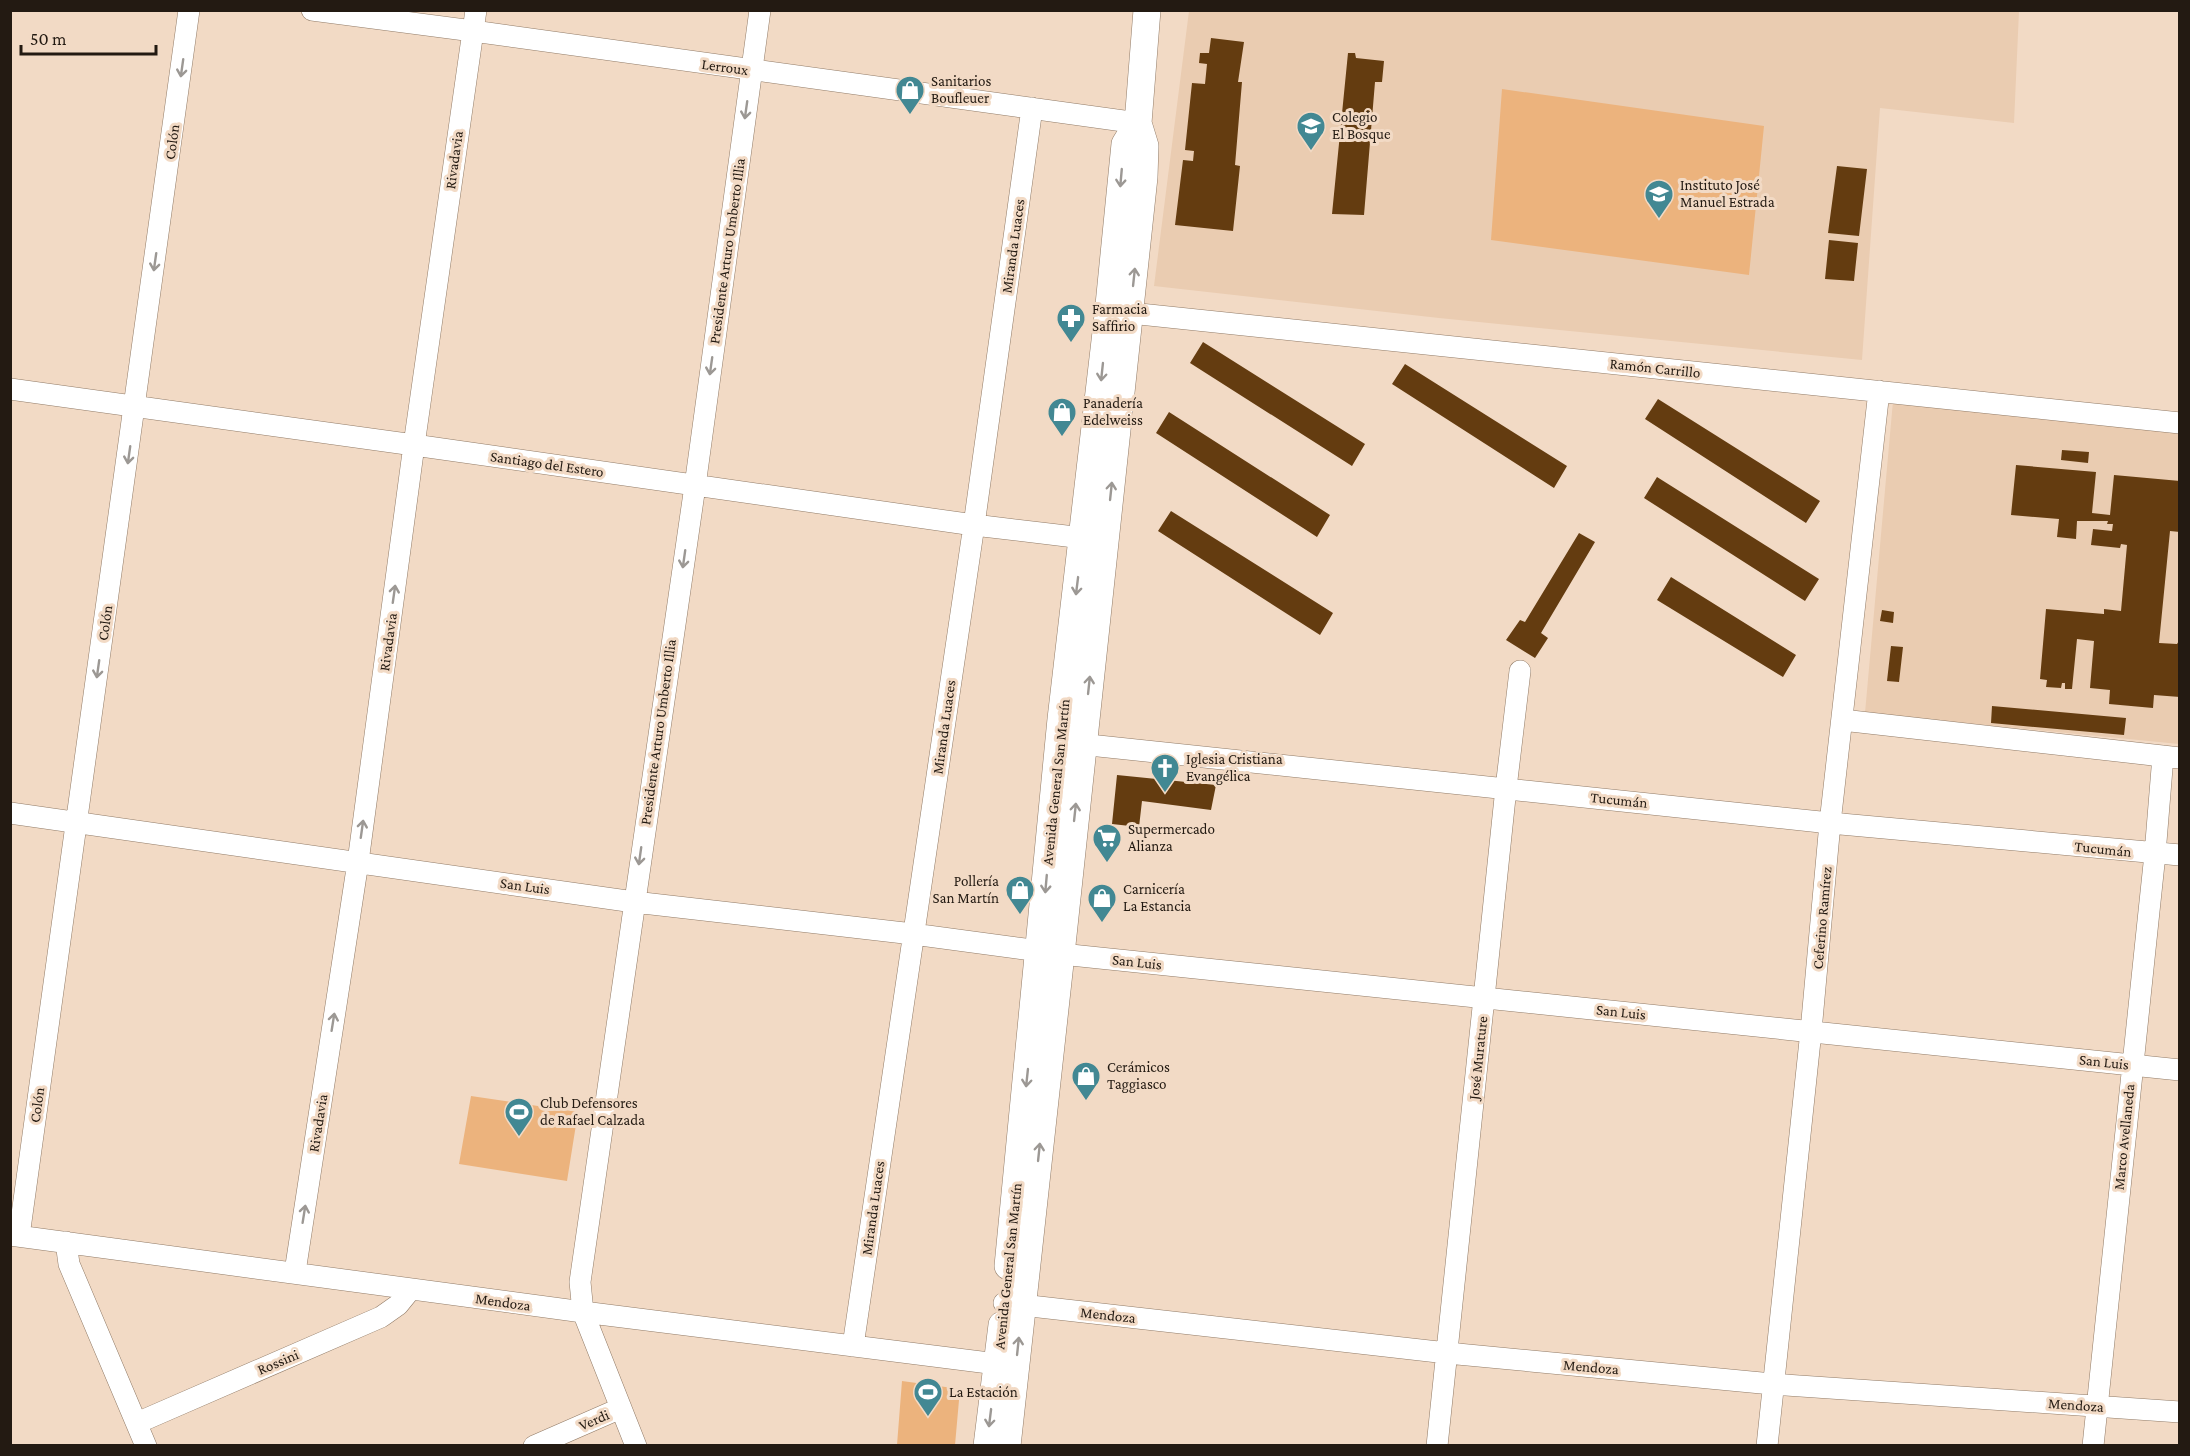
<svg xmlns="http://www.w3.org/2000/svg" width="2190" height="1456" font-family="'Crimson Pro',serif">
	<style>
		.built { fill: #eaccb1 }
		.green { fill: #ecb37d }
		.building { fill: #643c10 }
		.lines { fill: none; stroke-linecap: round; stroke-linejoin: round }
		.minor-casing { stroke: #917b67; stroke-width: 22 }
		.major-casing { stroke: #917b67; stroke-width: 28 }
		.minor { stroke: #fff; stroke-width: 21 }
		.major { stroke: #fff; stroke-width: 27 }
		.oneway { stroke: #9c9894 }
		.labels { text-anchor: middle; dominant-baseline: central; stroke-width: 6; stroke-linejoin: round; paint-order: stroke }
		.street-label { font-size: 15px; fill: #231a12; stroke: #f2dac5 }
		.poi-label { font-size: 15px; fill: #231a12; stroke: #f2dac5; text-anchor: start }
	</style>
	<rect width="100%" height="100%" fill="#f2dac5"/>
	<path class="built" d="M1189,11H2019L2014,123L1880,108L1862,360L1439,318L1154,286Z
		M1893,401L2179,432V744L1865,713Z"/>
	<path class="green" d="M1502,89L1764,126L1749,275L1491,240Z
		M471,1096L578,1112L567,1181L459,1164Z
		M902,1381L960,1389L955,1445H897Z"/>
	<path class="building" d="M1211,38L1244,42L1238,82H1242L1235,165L1240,166L1233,231L1175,225L1183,160L1193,161L1194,151L1185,150L1192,83L1205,84L1207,64L1199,63L1200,53H1209Z
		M1348,53H1355L1356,58L1384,61L1382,82H1375L1364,215L1332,214Z
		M1837,166L1867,169L1859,236L1828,233Z
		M1829,240L1858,243L1854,281L1825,279Z
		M1203,342L1365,444L1352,466L1190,363Z
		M1405,364L1567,466L1554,488L1392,384Z
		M1658,399L1820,501L1806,523L1645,419Z
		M1169,412L1330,515L1317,537L1156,433Z
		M2062,450L2089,452L2088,463L2061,460Z
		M2016,465L2096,472L2092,513L2110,515L2114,475L2180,481V532L2170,531L2159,643L2177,644L2180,639V697L2154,695L2153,708L2109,704L2110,690L2090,688L2094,641L2077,639L2072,689H2065V683H2062L2061,688L2046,687L2047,680L2040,679L2046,609L2104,614V609L2121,611L2127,545L2121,544L2120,548L2091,545L2093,529L2112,531L2113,524H2107L2108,521H2077L2076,539L2057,537L2059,519L2011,515Z
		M1657,477L1819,579L1805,601L1644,498Z
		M1171,511L1333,613L1320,635L1158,531Z
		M1579,533L1595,542L1541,633L1548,638L1535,658L1506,640L1520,620L1525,622Z
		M1671,577L1796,655L1783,677L1657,600Z
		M1882,610L1894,612L1893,623L1880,621Z
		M1891,646L1903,647L1899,682L1887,681Z
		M1992,706L2126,718L2124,735L1991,723Z
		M1117,775L1216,785L1211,810L1142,801L1139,827L1112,824Z"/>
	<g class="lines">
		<g class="minor-casing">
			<path id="minor" d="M312,10L473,31L1138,123
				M1130,313L2180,423
				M10,389L414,445L974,525L1083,538
				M1842,720L2180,758
				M1070,743L1830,823L2180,855
				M10,813L634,902L913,934L1040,951
				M1061,954L2180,1070
				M10,1235L583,1312L997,1364
				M19,1236L189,10
				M66,1242L69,1264L146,1446
				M295,1272L358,862L414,445L476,10
				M1004,1303L1447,1353L1772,1384L2180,1412
				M853,1346L974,525L1032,108
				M137,1423L381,1317L398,1305L411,1289
				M534,1446L621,1408
				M636,1446L583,1312L580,1282L695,486L760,10
				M1437,1446L1506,788L1520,671
				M1767,1446L1811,1031L1830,823L1879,391
				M2093,1446L2155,854L2163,756"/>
		</g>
		<g class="major-casing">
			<path id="major" d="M1008,1266L1061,719L1108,315L1125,144L1138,123
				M987,1446L1002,1325
				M1007,1446L1061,954L1144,177L1145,146L1138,123L1147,10"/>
		</g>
		<use href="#minor" class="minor"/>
		<use href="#major" class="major"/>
	</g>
	<defs><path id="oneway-shaft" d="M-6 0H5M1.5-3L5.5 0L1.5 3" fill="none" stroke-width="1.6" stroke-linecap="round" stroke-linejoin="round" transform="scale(1.5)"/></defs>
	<g class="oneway">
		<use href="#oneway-shaft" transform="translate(182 68) rotate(98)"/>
		<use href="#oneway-shaft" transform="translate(746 110) rotate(98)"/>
		<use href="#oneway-shaft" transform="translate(1121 178) rotate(95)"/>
		<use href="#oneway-shaft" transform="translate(155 262) rotate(98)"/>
		<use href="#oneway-shaft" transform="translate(1134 277) rotate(-84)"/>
		<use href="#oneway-shaft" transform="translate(711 366) rotate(98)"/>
		<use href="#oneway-shaft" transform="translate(1102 372) rotate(96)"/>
		<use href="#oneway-shaft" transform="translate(129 455) rotate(98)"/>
		<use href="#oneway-shaft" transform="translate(1111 491) rotate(-84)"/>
		<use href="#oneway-shaft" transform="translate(684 559) rotate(98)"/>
		<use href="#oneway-shaft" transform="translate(1077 586) rotate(97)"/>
		<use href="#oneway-shaft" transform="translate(394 594) rotate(-82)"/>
		<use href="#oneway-shaft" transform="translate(98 669) rotate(98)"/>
		<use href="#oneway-shaft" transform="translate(1089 685) rotate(-84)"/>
		<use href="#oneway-shaft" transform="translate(1075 812) rotate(-84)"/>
		<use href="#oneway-shaft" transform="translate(362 829) rotate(-82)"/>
		<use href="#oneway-shaft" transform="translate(640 856) rotate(98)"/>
		<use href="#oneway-shaft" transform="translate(1046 884) rotate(95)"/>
		<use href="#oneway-shaft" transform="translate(333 1022) rotate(-81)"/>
		<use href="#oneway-shaft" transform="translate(1027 1078) rotate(96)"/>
		<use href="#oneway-shaft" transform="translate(1039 1152) rotate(-84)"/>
		<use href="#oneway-shaft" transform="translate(304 1214) rotate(-81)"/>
		<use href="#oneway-shaft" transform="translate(1018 1346) rotate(-84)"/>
		<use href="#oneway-shaft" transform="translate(990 1418) rotate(97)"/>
	</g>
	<defs>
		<g id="shop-pin" transform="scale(1.5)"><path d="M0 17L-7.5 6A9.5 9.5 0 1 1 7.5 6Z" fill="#428893" stroke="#f2dac5"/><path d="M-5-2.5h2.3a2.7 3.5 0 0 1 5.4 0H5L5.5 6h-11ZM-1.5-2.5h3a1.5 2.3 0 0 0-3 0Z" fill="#fff"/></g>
		<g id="school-pin" transform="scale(1.5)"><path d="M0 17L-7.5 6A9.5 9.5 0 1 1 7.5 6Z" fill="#428893" stroke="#f2dac5"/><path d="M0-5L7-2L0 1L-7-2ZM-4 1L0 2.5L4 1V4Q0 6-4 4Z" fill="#fff"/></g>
		<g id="pharmacy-pin" transform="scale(1.5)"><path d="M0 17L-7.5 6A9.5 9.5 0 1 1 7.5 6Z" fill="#428893" stroke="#f2dac5"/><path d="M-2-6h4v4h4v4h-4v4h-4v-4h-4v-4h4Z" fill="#fff"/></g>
		<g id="church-pin" transform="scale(1.5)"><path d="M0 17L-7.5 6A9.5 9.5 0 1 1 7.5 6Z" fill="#428893" stroke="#f2dac5"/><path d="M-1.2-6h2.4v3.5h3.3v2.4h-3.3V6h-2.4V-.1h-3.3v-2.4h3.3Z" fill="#fff"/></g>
		<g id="supermarket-pin" transform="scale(1.5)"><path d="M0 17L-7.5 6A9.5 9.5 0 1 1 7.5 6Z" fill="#428893" stroke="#f2dac5"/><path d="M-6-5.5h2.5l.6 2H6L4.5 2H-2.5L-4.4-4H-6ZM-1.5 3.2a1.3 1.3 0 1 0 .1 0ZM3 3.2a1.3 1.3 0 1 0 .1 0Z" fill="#fff"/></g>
		<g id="stadium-pin" transform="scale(1.5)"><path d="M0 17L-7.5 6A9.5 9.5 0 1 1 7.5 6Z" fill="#428893" stroke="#f2dac5"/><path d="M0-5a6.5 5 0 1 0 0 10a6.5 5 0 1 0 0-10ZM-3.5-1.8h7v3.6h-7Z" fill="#fff"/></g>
	</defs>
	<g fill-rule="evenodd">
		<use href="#shop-pin" x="910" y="90"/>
		<use href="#school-pin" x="1311" y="126"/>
		<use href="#school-pin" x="1659" y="194"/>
		<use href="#pharmacy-pin" x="1071" y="318"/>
		<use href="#shop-pin" x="1062" y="412"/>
		<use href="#church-pin" x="1165" y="768"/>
		<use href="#supermarket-pin" x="1107" y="838"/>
		<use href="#shop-pin" x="1020" y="890"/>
		<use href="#shop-pin" x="1102" y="898"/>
		<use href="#shop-pin" x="1086" y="1076"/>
		<use href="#stadium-pin" x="519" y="1112"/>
		<use href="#stadium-pin" x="928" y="1392"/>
	</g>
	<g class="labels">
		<g class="street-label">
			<text transform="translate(725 67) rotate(8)">Lerroux</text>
			<text transform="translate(172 142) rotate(-82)">Colón</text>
			<text transform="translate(454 160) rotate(-82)">Rivadavia</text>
			<text transform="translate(1013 246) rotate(-82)">Miranda Luaces</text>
			<text transform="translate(727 251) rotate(-82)">Presidente Arturo Umberto Illia</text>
			<text transform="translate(1655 368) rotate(6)">Ramón Carrillo</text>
			<text transform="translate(547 464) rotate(8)">Santiago del Estero</text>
			<text transform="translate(105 623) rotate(-82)">Colón</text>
			<text transform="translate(388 642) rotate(-82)">Rivadavia</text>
			<text transform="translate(944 727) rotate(-82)">Miranda Luaces</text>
			<text transform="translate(658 732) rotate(-82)">Presidente Arturo Umberto Illia</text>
			<text transform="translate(1056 782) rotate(-84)">Avenida General San Martín</text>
			<text transform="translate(1619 800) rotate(6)">Tucumán</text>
			<text transform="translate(2103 849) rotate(6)">Tucumán</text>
			<text transform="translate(525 886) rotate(8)">San Luis</text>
			<text transform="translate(1822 918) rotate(-85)">Ceferino Ramírez</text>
			<text transform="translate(1137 962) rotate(6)">San Luis</text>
			<text transform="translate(1621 1012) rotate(6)">San Luis</text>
			<text transform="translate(1478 1058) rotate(-84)">José Murature</text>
			<text transform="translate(2104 1062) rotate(6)">San Luis</text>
			<text transform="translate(37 1105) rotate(-82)">Colón</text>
			<text transform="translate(318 1123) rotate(-81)">Rivadavia</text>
			<text transform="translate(2124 1137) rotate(-84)">Marco Avellaneda</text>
			<text transform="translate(873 1208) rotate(-82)">Miranda Luaces</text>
			<text transform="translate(1008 1266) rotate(-84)">Avenida General San Martín</text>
			<text transform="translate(503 1302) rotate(8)">Mendoza</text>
			<text transform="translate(1108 1315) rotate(6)">Mendoza</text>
			<text transform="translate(278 1362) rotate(-23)">Rossini</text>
			<text transform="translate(1591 1367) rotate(5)">Mendoza</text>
			<text transform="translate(2076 1405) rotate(4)">Mendoza</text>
			<text transform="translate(594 1420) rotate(-23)">Verdi</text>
		</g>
		<g class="poi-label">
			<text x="931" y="81">Sanitarios<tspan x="931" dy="17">Boufleuer</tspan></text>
			<text x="1332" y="117">Colegio<tspan x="1332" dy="17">El Bosque</tspan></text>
			<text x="1680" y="185">Instituto José<tspan x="1680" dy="17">Manuel Estrada</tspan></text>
			<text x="1092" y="309">Farmacia<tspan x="1092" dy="17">Saffirio</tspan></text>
			<text x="1083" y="403">Panadería<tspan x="1083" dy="17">Edelweiss</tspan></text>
			<text x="1186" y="759">Iglesia Cristiana<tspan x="1186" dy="17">Evangélica</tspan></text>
			<text x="1128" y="829">Supermercado<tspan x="1128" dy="17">Alianza</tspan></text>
			<text x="999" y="881" text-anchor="end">Pollería<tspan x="999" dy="17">San Martín</tspan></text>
			<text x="1123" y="889">Carnicería<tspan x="1123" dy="17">La Estancia</tspan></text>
			<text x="1107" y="1067">Cerámicos<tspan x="1107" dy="17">Taggiasco</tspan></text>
			<text x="540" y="1103">Club Defensores<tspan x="540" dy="17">de Rafael Calzada</tspan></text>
			<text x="949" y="1392">La Estación</text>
		</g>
	</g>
	<rect width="2190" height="1456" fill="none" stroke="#231a12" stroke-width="24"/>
	<path d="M21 45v9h135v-9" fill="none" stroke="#231a12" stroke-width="3"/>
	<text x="30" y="45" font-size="18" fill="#231a12" stroke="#f2dac5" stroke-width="4.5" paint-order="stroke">50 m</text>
</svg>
